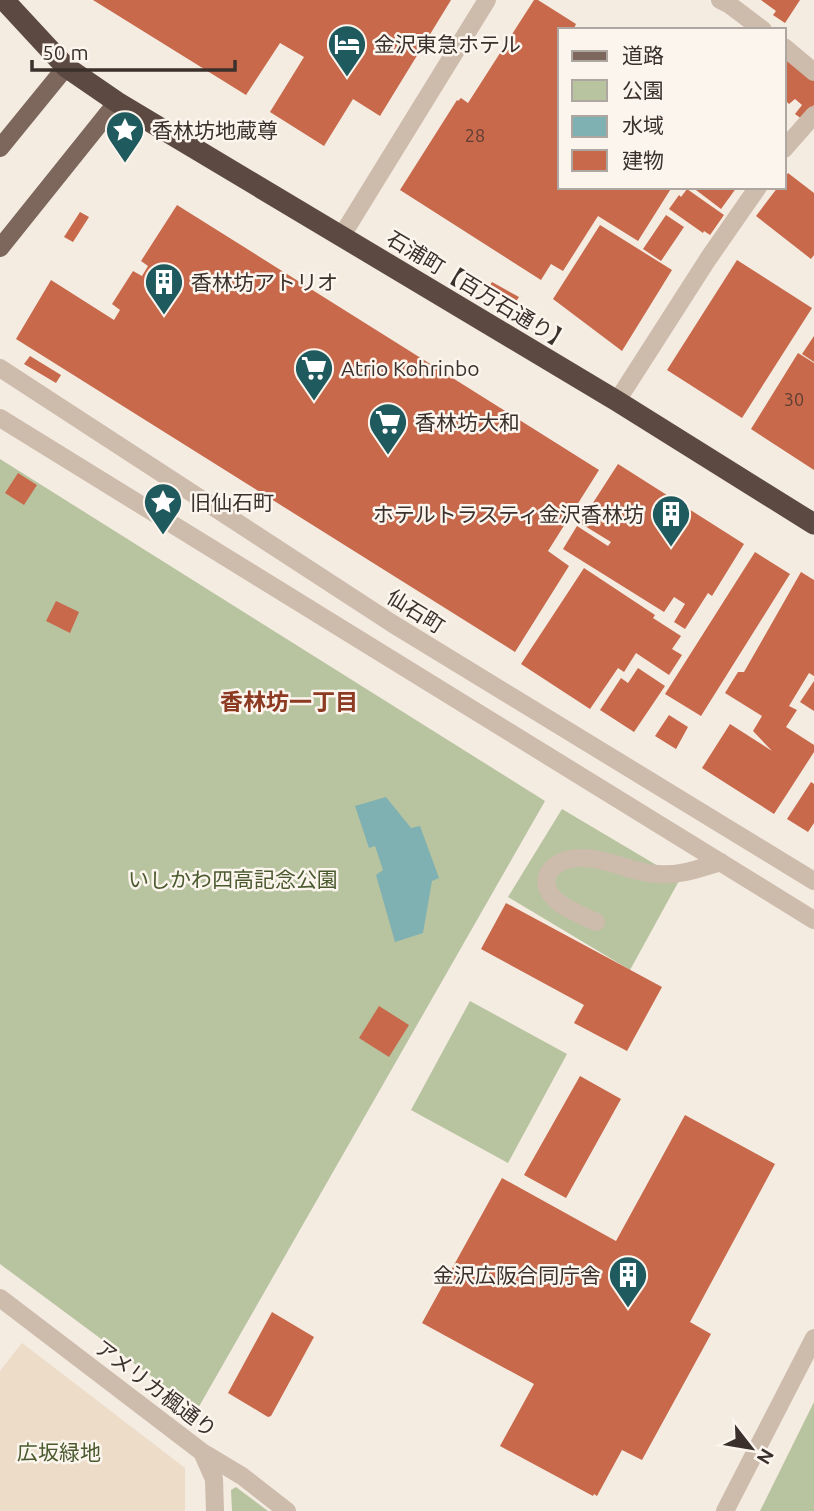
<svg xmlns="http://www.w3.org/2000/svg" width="814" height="1511" font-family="Ubuntu,'Noto Sans JP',sans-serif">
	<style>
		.green { fill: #b8c4a0 }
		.plaza { fill: #ecdcc8 }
		.water { fill: #7fb0b2 }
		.building { fill: #c8694b }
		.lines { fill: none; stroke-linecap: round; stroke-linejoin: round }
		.minor { stroke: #cdbbac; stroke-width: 18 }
		.major { stroke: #7d675c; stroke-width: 18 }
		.highway { stroke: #5c4a42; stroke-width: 21 }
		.labels { text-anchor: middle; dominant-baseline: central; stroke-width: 5; stroke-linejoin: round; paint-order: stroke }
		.number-label { font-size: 18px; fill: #5e3e33 }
		.poi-label { font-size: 21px; fill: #3b302b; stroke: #fbf5ee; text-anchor: start }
		.street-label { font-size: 21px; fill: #3b302b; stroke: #fbf5ee }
		.park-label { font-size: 21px; fill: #4a5a2e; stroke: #fbf5ee }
		.neighbourhood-label { font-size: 23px; font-weight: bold; fill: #8c3b22; stroke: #fbf5ee }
	</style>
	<rect width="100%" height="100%" fill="#f4ebe1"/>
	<path class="green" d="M0,459L545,801L197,1410L0,1264Z
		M562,809L680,879L630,970L508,897Z
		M470,1001L567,1054L508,1163L411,1110Z
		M814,1402V1511H760Z
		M236,1487L268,1511H232L231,1490Z"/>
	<path class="plaza" d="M22,1343L185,1468V1511H0V1371Z"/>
	<path class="water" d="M386,797L411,828L420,826L439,878L432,881L423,933L395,942L376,875L383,870L375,846L369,848L355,806Z"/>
	<path class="building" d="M93,0H451L380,116L353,99L324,146L270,112L304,57L280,43L246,95Z
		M534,0H538L576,24L573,30H560V187H672L638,241L598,216L563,271L551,264L541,280L400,190L457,100L458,101L461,98L468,103Z
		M761,0H800L785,23L773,15L776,11Z
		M784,57L814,79V105L802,119L795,114L802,105L795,99L789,104L787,102L784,104Z
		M788,173L814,193V255L811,259L756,216L778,187H784V179Z
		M692,187H737L721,209Z
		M687,189L724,215L710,235L704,231L703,233L669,209L679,195L681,197Z
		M177,205L599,470L548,551L569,566L515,652L16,339L51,280L114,320L120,310L112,304L133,271L142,276L148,266L141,261Z
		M80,212L89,217L73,242L64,237Z
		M666,215L684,227L661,261L643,249Z
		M600,225L672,270L622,351L553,299Z
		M737,260L812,308L742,418L667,370Z
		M492,282L519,297L515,303L489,287Z
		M814,336V362L802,354Z
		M798,353L814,363V470L751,429Z
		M30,356L61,375L56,383L24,364Z
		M618,464L744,544L712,596L708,593L685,629L674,622L685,604L674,597L664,612L563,549L577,526L608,546L611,542L580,523Z
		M18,473L37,485L24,505L5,493Z
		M755,552L790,574L701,716L665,694Z
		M584,568L655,615L653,618L681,636L672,649L682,655L669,675L636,653L624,672L618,668L590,709L521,664Z
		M801,572L814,580V676L809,673L789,706L797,710L786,727L814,745V752L774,814L702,768L730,724L772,751L753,731L762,716L725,693L738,672H744Z
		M56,601L79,612L70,633L46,621Z
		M638,668L665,686L634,732L600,710L621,678L628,683Z
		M814,681V711L800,702Z
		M669,715L688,727L676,749L655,736Z
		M811,782L814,784V823L808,832L787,819Z
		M506,903L662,987L627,1051L574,1023L584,1005L481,949Z
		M379,1006L409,1025L389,1057L359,1038Z
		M580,1076L621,1099L566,1198L524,1175Z
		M685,1115L775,1164L690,1322L711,1334L642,1460L622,1450L597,1496L594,1494L593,1496L500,1446L534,1384L422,1323L502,1178L616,1241Z
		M272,1312L314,1337L271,1416L268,1417L228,1393Z"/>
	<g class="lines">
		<path class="minor" d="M720,0L730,5L763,30
			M784,47L814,72
			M784,149L814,115
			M341,237L487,0
			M0,368L393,624L814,881
			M617,401L708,259L758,187
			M0,418L814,920
			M596,922C584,916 569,911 558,902C533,881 552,859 579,858C607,857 631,873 658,874C680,876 700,868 721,862
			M0,1298L202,1452L242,1476L287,1511
			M202,1452L214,1479L215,1511
			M725,1511L814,1338"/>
		<path class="major" d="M0,148L66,67
			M0,248L117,102"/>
		<path class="highway" d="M4,0L66,67L117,102L617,401L814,524"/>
	</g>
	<defs>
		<g id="hotel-pin" transform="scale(2.0125)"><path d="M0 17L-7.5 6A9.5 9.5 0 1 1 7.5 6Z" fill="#1f5a5e" stroke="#fbf5ee"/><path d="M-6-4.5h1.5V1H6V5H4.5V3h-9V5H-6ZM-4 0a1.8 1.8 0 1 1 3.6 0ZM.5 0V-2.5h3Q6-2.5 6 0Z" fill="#fff"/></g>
		<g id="sight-pin" transform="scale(2.0125)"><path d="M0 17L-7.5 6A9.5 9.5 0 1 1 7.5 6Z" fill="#1f5a5e" stroke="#fbf5ee"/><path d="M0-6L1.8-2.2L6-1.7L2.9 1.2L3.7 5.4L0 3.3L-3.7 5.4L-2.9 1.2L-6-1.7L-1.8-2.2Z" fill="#fff"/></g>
		<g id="building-pin" transform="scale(2.0125)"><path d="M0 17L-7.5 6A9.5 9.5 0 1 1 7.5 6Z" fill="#1f5a5e" stroke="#fbf5ee"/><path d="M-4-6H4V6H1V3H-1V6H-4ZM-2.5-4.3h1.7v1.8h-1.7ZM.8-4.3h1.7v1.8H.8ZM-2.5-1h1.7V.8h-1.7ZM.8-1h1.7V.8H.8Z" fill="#fff"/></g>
		<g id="supermarket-pin" transform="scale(2.0125)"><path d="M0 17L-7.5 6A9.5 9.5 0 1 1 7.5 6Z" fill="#1f5a5e" stroke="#fbf5ee"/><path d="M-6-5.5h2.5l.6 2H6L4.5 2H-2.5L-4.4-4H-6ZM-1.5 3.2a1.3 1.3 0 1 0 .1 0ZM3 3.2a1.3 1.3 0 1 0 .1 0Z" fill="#fff"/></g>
	</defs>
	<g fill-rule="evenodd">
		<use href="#hotel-pin" x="347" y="44"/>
		<use href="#sight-pin" x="125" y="130"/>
		<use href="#building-pin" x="164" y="282"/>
		<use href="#supermarket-pin" x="314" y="368"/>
		<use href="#supermarket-pin" x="388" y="422"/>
		<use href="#sight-pin" x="163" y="502"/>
		<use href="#building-pin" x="671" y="514"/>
		<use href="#building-pin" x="628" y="1275"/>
	</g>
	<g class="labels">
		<g class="number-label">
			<text x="475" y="135">28</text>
			<text x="794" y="399">30</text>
		</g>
		<g class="poi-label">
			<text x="374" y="44">金沢東急ホテル</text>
			<text x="152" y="130">香林坊地蔵尊</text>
			<text x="191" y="282">香林坊アトリオ</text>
			<text x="341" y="368">Atrio Kohrinbo</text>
			<text x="415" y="422">香林坊大和</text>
			<text x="190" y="502">旧仙石町</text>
			<text x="644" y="514" text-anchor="end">ホテルトラスティ金沢香林坊</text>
			<text x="601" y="1275" text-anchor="end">金沢広阪合同庁舎</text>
		</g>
		<g class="street-label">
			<text transform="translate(479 290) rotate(31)">石浦町【百万石通り】</text>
			<text transform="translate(416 611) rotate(32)">仙石町</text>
			<text transform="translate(156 1388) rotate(37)">アメリカ楓通り</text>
		</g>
		<g class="park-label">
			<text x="233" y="879">いしかわ四高記念公園</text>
			<text x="59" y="1452">広坂緑地</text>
		</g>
		<g class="neighbourhood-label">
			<text x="289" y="701">香林坊一丁目</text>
		</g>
	</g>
	<rect x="558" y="28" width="228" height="161" fill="#fbf5ee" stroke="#aea6a0" stroke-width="2"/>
	<rect x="572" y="51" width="35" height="10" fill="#7d675c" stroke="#aea6a0" stroke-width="2"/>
	<text x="622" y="63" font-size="21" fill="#3b302b">道路</text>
	<rect x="572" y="80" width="35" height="21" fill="#b8c4a0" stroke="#aea6a0" stroke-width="2"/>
	<text x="622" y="98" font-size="21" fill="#3b302b">公園</text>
	<rect x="572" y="116" width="35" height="21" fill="#7fb0b2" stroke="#aea6a0" stroke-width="2"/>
	<text x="622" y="133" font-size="21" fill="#3b302b">水域</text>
	<rect x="572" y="150" width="35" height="21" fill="#c8694b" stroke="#aea6a0" stroke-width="2"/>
	<text x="622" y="168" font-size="21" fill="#3b302b">建物</text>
	<g transform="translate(751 1448) rotate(121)" stroke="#fbf5ee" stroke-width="5" paint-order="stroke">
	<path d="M0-5L12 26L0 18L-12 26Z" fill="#3b302b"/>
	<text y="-10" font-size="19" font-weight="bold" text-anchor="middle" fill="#3b302b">N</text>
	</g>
	<path d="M32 60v10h203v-10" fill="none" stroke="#3b302b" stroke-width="3.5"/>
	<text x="42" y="60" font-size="21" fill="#3b302b" stroke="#fbf5ee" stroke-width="5" paint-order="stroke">50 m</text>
</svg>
